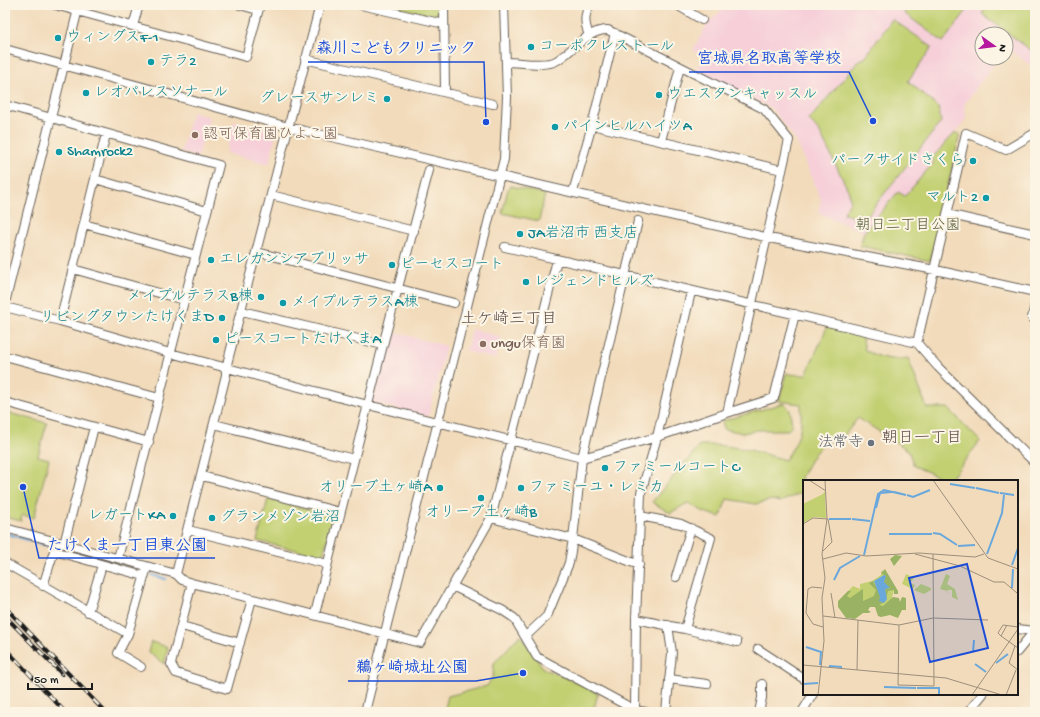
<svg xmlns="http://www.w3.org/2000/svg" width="1040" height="717" font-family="'Gochi Hand','Klee One',sans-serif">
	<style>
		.built { fill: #f6cfd9 }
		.green { fill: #c2d072; stroke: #6f7647 }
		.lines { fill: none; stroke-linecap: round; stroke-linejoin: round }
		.stream { stroke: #6aa8dc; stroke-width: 2.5 }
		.minor-casing { stroke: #675f54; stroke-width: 10 }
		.minor { stroke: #fff; stroke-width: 8 }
		.rail-casing { stroke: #1c1c1c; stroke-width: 4 }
		.rail { stroke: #fcf5e5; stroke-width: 2.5; stroke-dasharray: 8; stroke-linecap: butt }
		.culture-dot { fill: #0f9aa8; stroke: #fcf5e5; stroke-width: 1.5 }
		.education-dot { fill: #8d6e63; stroke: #fcf5e5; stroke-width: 1.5 }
		.worship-dot { fill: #6b7280; stroke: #fcf5e5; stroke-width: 1.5 }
		.labels { text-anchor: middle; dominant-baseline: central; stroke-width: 4; stroke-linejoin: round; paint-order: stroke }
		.culture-label { font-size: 15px; fill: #0d838f; stroke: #fcf5e5; text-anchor: start }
		.education-label { font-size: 15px; fill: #785e54; stroke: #fcf5e5; text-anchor: start }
		.park-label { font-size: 15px; fill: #565b3a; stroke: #fcf5e5 }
		.worship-label { font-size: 15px; fill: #5b616d; stroke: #fcf5e5; text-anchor: end }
		.neighbourhood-label { font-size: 16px; fill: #5b4946; stroke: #fcf5e5 }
		.inset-river { fill: none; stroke: #6aa8dc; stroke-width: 2 }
		.inset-road { fill: none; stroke: #9c8f7b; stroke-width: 1 }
		.view { fill: #1d4ed8; fill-opacity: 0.15; stroke: #1d4ed8; stroke-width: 2 }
		.inset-edge { fill: none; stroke: #1c1c1c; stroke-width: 2 }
		.leader { fill: none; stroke: #1d4ed8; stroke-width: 1.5 }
		.callout-dot { fill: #1d4ed8; stroke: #fcf5e5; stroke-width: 1.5 }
		.callout-label { font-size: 16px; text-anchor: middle; font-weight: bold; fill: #1d4ed8; stroke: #fcf5e5; stroke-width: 4; stroke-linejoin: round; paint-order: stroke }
	</style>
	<rect width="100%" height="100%" fill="#fcf5e5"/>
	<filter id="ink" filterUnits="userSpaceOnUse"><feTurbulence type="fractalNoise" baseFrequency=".025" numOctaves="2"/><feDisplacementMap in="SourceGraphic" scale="8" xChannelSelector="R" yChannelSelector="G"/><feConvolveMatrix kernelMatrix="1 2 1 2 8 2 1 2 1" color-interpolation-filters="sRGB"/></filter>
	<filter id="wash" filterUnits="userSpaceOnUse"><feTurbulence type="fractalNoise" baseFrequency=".012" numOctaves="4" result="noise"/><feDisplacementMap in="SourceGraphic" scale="16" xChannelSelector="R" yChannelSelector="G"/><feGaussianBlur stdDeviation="0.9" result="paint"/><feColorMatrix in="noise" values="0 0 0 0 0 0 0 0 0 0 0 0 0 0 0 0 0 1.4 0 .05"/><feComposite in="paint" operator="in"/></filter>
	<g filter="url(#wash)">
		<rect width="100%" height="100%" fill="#f2dbbb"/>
		<path class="built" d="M727,5H1035V69L1006,46V34H982V58H998L964,105L966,117L962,125L931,159L934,162L905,197L898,192L864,232L818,213L821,200L796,140L771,108L697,70L704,57L693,50L708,23Z
			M192,112L209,117L198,157L181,152Z
			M234,121L271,131L275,138L269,164L226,153Z
			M472,329L501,337L495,359L466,351Z
			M390,331L446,346L428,417L374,403L372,400Z"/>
		<path class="green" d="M388,5H437L438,12L434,16Z
			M909,5H971L943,42L904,13Z
			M987,5H1035V48L1032,51L982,14Z
			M892,19L932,47L908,81L938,107L941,122L862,222L844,213L850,201L849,192L820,133L809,120L860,59H864Z
			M955,133L960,134L930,261L860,246L864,232L898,192L905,196L934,162L931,159Z
			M511,186L545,194L539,221L502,213L508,189Z
			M827,327L862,335L865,350C879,358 892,361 908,358L927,408H948L980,441L949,481L914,466L908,450L858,418L839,442L830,440L825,442L814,454L801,477L803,492L780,502L772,500L756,504L727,499L720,517L704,512L688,503L670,513L652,502L700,445C729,444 757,451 785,460C800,438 802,431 801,404L779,401L786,374L806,375Z
			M784,403L790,410L792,426L788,430H758L743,433L724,429L722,421Z
			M5,412L47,423L38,456L49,459L34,518L22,515L21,521L5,517Z
			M268,499L333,516L323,556L257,541Z
			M520,635L544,669L586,686L598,694L593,712H444L448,696L487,686L493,676L494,663Z
			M151,642L168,647L164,664L148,652Z"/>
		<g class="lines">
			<path class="stream" d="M5,533L74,553
				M152,575L166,579"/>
		</g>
	</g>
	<g filter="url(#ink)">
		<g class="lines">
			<g class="minor-casing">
				<path id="minor" d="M55,5L246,57L260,5
					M240,5L258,10
					M361,5L444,24
					M444,5L445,92
					M677,5L702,20
					M133,26L139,5
					M615,33L592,125L782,170
					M589,36C585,24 583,16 590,5
					M5,49L288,127L774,239L940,271L1035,292
					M305,59L493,104
					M5,105L219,165L118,558
					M661,141L680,67
					M95,179L207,211
					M573,192L592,125
					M271,195L414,231
					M947,214L1035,234
					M84,224L196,255
					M505,247L917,343L938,367L1035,463
					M257,252L454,303
					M73,269L184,300
					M5,303L79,5
					M1035,304L1032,318L1035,320
					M5,307L60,321L170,353L368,405L582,458L657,437L727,413L789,140L764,109L608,30C588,29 572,52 556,61C545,67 520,62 507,62
					M242,311L383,345
					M60,321L106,134
					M917,343L966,133L1006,150L1035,133
					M5,356L159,398
					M5,402L149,442
					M727,413L774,398L795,314
					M214,424L354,459
					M202,476L340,512
					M491,518L573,539L639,565
					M5,528L176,574L182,580L192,583L420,643L491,518L557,260
					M188,530L327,564
					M64,544L94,427
					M5,563L128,634L147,567
					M176,574L226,375V368L320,5
					M676,577L691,528
					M192,583L171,664L176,673L227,689L252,599
					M43,586L54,551L144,576
					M452,586L502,610L514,618L537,657L635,710L646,712
					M88,612L102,565
					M315,614L383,345L429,170
					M636,619L685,629L711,538L681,524L640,516
					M182,626L240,643
					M685,629L737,642
					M1017,629L1035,631
					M128,634L118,653L141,667
					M526,636L547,616L569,563L573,539L582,458L638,221
					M758,649L804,679
					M1017,652L1035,630
					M669,679L707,684
					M635,710L636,619L641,493L657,437L691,292
					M365,712L504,159L507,97L504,5
					M666,712L672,653L668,625
					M759,712L762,698V684
					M802,712L813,694
					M968,712L983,694"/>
			</g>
			<use href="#minor" class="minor"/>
			<g class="rail-casing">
				<path id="rail" d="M5,607L105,712
					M5,616L62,674
					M5,648L65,712"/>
			</g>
			<use href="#rail" class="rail"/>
		</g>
	</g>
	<g class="culture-dot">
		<circle cx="58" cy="38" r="4"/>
		<circle cx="531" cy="47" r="4"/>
		<circle cx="151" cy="62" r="4"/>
		<circle cx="86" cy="93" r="4"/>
		<circle cx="659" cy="95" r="4"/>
		<circle cx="387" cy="99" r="4"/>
		<circle cx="555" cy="127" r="4"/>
		<circle cx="59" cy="152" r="4"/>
		<circle cx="973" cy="161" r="4"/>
		<circle cx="986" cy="198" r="4"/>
		<circle cx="520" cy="234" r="4"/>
		<circle cx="211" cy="260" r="4"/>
		<circle cx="392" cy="265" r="4"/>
		<circle cx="526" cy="282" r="4"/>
		<circle cx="261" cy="297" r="4"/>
		<circle cx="283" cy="303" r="4"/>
		<circle cx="222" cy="318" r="4"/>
		<circle cx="216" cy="340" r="4"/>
		<circle cx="605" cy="468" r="4"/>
		<circle cx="440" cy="488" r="4"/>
		<circle cx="521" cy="488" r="4"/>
		<circle cx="481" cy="498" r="4"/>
		<circle cx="173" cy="516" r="4"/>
		<circle cx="212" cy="518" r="4"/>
	</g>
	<g class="education-dot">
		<circle cx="195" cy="135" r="4"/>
		<circle cx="483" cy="344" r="4"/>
	</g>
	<circle class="worship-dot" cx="871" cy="443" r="4"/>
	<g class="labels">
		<g class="culture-label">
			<text x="66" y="38">ウィングスF-1</text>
			<text x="539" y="47">コーポクレストール</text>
			<text x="159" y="62">テラ2</text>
			<text x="94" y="93">レオパレスソナール</text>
			<text x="667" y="95">ウエスタンキャッスル</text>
			<text x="379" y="99" text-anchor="end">グレースサンレミ</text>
			<text x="563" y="127">パインヒルハイツA</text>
			<text x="67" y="152">Shamrock2</text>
			<text x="965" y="161" text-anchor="end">パークサイドさくら</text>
			<text x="978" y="198" text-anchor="end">マルト2</text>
			<text x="528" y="234">JA岩沼市 西支店</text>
			<text x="219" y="260">エレガンシアブリッサ</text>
			<text x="400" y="265">ピーセスコート</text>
			<text x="534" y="282">レジェンドヒルズ</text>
			<text x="253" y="297" text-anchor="end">メイプルテラスB棟</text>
			<text x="291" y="303">メイプルテラスA棟</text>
			<text x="214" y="318" text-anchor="end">リビングタウンたけくまD</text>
			<text x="224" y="340">ピースコートたけくまA</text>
			<text x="613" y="468">ファミールコートC</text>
			<text x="432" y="488" text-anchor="end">オリーブ土ヶ崎A</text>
			<text x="529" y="488">ファミーユ・レミカ</text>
			<text x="481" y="513" text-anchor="middle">オリーブ土ヶ崎B</text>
			<text x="165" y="516" text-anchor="end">レガートKA</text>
			<text x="220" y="518">グランメゾン岩沼</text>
		</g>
		<g class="education-label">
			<text x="203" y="135">認可保育園ひよこ園</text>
			<text x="491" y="344">ungu保育園</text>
		</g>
		<g class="park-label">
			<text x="908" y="226">朝日二丁目公園</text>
		</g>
		<g class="worship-label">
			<text x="863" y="443">法常寺</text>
		</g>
		<g class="neighbourhood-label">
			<text x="509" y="320">土ケ崎三丁目</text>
			<text x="922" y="439">朝日一丁目</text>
		</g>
	</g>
	<g transform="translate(803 480)">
		<rect width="215" height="215" fill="#f2dbbb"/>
		<path d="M22,11L23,38L11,37L0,43V24L20,14ZM79,90L91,110L86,129L39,117L50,106L57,109V104L69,101L78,95ZM103,94L111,98L107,103L112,105L110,109L99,104ZM143,94L147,96L144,104L152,109L155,120L149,117V110H144L147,115L144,111L137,109ZM118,104L128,108V110L121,114L111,110Z" fill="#c2d072"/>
		<path d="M92,75L99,76L91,86L87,79ZM82,89L95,111V114H91V110L85,111L83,119L82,108L87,109L81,103L82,96L78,93ZM70,101L81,122L76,125L80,126L90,117L96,118L97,122L99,117L103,118V130H99L95,138L87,135L78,137L75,136L72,127H67L65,130L68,132L65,133H60L52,139L43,138L35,127V121L45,111H48L44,116L47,118L60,109V121L71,116L73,110L66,103Z" fill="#99b264"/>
		<path d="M81,95L83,96L81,102L87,108L82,109L84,119L81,123L76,121L77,117L71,101Z" fill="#6aa8dc"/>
		<path class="inset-river" d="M147,4L172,8M173,8L196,13M91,12L103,15M197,13L211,15M104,15L110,17L127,10M73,28L77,13L89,12M26,39H48M49,39L67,41M130,53L137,54L154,65M86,54H105M105,54H129M155,66L172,65M184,74L199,33L201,15M61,75L75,14L81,10L103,15M209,85L215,68M31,100L37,88L57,76M209,108L210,89M3,167L18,172L17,185M170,172L171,160M193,183L205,174M172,184L183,192M26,186L39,187M0,204L15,203M81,207L113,208M114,208H136V214"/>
		<path class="inset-road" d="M6,0L23,11M130,0L185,78L215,89M0,44L10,38L25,39L29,62L20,71M112,74L157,86L191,102H201L214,113M20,79L43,73L63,76L116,73L172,77L181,74M19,108L9,107L5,109L3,133L10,144L20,147M28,113L32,138M20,136L96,145L130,138L185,140M96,145L95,205L131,206L130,74M198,156L195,153L200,145L215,147M198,156L204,145M198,156L215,168M212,166L206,183L215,190M0,185L143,198L199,215M54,190L55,140M15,215L21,161L19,118L22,98L19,74L24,39L22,0M169,215L215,149M203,215L213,190"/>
		<path class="view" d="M164,84L185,168L127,182L106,98Z"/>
		<rect width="215" height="215" class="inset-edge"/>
	</g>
	<path class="leader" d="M486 122L484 62H308M873 121L849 72H689M23 487L39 558H215M523 673L476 681H348"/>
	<g class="callout-dot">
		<circle cx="486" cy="122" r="4"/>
		<circle cx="873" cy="121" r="4"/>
		<circle cx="23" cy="487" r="4"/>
		<circle cx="523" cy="673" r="4"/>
	</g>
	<g class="callout-label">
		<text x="396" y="53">森川こどもクリニック</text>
		<text x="769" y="63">宮城県名取高等学校</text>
		<text x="127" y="550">たけくま一丁目東公園</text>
		<text x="412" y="672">鵜ヶ崎城址公園</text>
	</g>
	<rect width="1040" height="717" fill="none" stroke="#fcf5e5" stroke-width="20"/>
	<g transform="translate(994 46) rotate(104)"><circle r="19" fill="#fcf5e5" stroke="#a29e95"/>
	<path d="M0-3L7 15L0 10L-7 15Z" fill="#b5179e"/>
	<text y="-6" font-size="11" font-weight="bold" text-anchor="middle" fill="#1c1c1c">N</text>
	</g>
	<path d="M28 683v6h64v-6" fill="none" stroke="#1c1c1c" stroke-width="2"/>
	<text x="34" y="683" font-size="12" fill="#1c1c1c" stroke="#fcf5e5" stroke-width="3" paint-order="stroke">50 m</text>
</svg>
